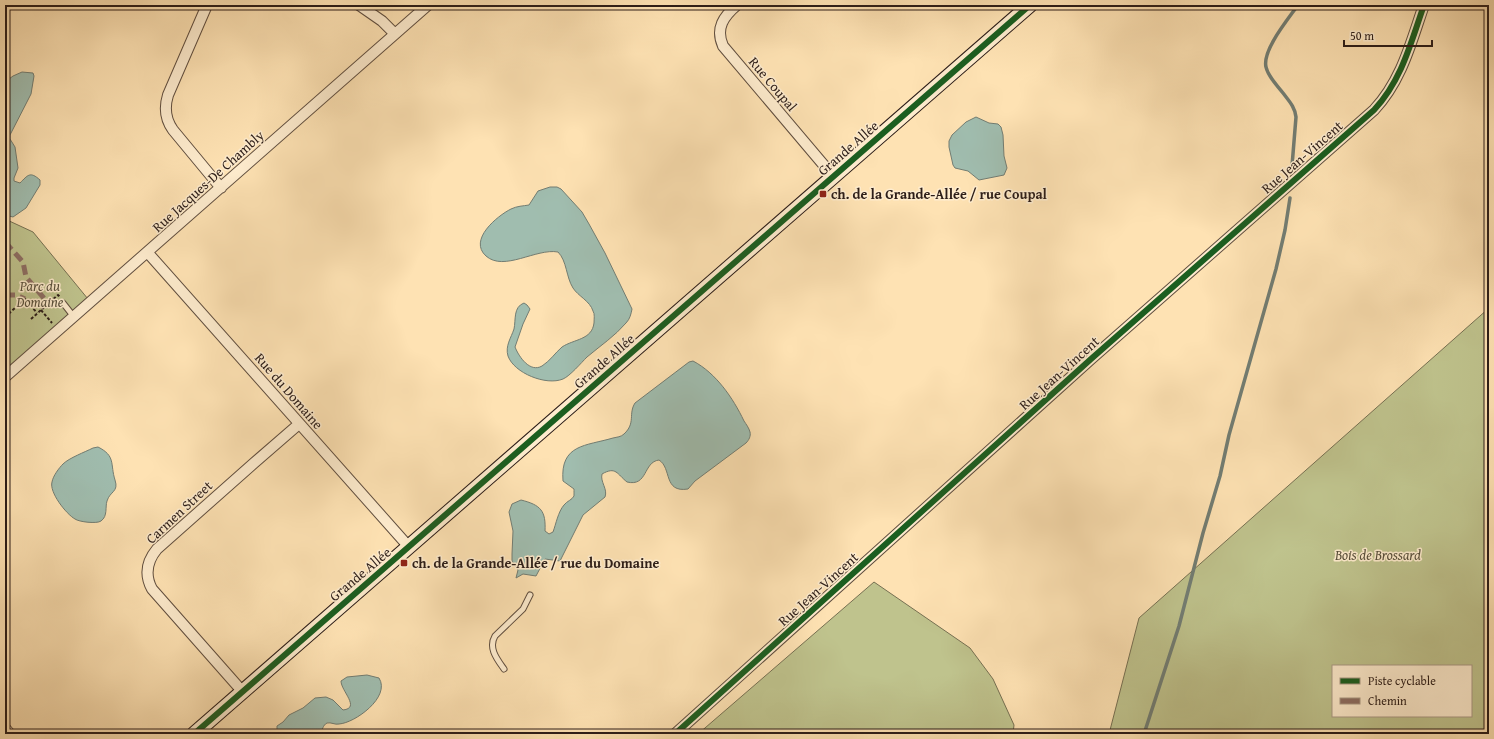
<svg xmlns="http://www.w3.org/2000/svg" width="1494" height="739" font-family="'Gentium Book Plus',serif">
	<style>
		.green { fill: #bfc38d; stroke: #767052; fill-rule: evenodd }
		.water { fill: #a0bdaf; stroke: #727d73 }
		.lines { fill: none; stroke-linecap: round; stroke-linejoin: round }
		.stream { stroke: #727d73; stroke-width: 3.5 }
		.lane-casing { stroke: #604e3f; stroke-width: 7 }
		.street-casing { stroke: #604e3f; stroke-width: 12 }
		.secondary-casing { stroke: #2c1d18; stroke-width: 16 }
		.path { stroke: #2c1d18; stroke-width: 2; stroke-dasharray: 3 2; stroke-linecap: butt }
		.lane { stroke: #feecce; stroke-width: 5 }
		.street { stroke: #feecce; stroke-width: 10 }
		.secondary { stroke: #feecce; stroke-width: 14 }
		.quiet { stroke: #8d6e63; stroke-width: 5; stroke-dasharray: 10 5; stroke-linecap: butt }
		.cycleway-casing { stroke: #feecce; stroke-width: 8 }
		.cycleway { stroke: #1b5e20; stroke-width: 6 }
		.poi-dot { fill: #8f2418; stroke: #feecce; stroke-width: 1.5 }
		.labels { text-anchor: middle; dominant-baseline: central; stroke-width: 3; stroke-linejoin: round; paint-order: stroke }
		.street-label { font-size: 14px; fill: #2c1d18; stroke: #feecce }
		.poi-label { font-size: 14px; font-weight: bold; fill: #2c1d18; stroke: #feecce; text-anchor: start }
		.park-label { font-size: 14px; font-style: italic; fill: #584f3b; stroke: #feecce }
	</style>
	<rect width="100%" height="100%" fill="#fee2b3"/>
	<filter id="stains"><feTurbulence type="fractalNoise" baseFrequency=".005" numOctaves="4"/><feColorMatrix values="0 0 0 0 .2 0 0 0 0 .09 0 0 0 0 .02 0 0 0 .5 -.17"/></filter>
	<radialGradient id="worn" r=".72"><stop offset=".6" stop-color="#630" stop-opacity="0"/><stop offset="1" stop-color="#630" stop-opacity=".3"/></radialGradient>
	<path class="green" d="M5,219L33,232L88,299L5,370Z
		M1489,308V734H1109L1139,618ZM1333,666H1471V716H1333Z
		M874,582L970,648L993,679L1014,725L1013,734H698Z"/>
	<path class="water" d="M22,72L33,73L34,76L31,94L10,135V139L15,147L18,168L14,178V181L20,183C28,175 30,171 40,180V185L26,208L13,217L5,215V82L13,76Z
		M976,117L989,123L998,124L1001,127L1003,135L1004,156L1007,168L1004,175L979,180L968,171L955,168L953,165L949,147V141L952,135L966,122Z
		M550,187H557L561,189L582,212L589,224L605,253L632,309C631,314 630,319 626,323C615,336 600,346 587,357C581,363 570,376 563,379C546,386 514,373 508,356C505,346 511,338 514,329C516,320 513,307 524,303L527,305L530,309L523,324L515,347C519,357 530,373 542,366C550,361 555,353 562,347C574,339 592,340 594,323C594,319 595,314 593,311C590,301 578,296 573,288C566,277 567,261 558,252C536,248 504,272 486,256C468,240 497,216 511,209C517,206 523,206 529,205L538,191Z
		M693,361C716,373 733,398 744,421C746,424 749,428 750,432C751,436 749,440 746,443L695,481L688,489C663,493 672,468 659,460C643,462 648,487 627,482C617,474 616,466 602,474C600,482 608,489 605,497L583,515L560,561L545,559L536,576L523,574L516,578L518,570L512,561V554L513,531L509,512L512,504L521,500C541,505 546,511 545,531L549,534L553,532C556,524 558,512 564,505C567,501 572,500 574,496C574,493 574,491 574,489L563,481C560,444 586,446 613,438C617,437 621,437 624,434C636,423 628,414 635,403L689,362Z
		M98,447C116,456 110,464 115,480C119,492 110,491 107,501C105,507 108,516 101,521C97,524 79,522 75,519C66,514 49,492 52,482C53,476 59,468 63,464C69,458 85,452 93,448Z
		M367,675L379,678C391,697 355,723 339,724C335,725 331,722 327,723C323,725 322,730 321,734H277V726L283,722L289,715L303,708L315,698L326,697L333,700L343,710C361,708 341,691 341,681L347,677Z"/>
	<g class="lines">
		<path class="stream" d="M1292,166L1296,117C1295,107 1289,101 1283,93C1277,85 1268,77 1266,67C1262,50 1289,18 1298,5
			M1144,734L1179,626L1203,533L1220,476L1229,435L1276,269L1285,230L1290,198"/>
		<g class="lane-casing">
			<path id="lane" d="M63,303L74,317
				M504,669C497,659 488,648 495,636L523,609L530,595"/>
		</g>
		<g class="street-casing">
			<path id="street" d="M207,5L168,95C164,108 165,119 173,130L221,188
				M359,5L382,21L395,34
				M737,5C724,16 715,28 723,46L833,176
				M148,253L409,547
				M5,377L428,5
				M242,691L152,589C144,574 147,561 157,549L254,463L299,424
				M5,728L10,734
				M675,734L1091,359L1374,110C1402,80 1411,42 1424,5"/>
		</g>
		<g class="secondary-casing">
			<path id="secondary" d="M194,734L1030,5"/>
		</g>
		<path class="path" d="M41,310L52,323
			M5,317L25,299L37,313
			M31,319L58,295L60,297"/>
		<use href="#lane" class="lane"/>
		<use href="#street" class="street"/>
		<use href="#secondary" class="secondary"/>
		<path class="quiet" d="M5,242L23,262L26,277L48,303
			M5,295H16L25,299
			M5,728L10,734"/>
		<g class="cycleway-casing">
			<path id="cycleway" d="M194,734L1030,5
				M675,734L1091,359L1374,110C1402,80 1411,42 1424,5"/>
		</g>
		<use href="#cycleway" class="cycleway"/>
	</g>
	<g class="poi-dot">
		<rect x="819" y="190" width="8" height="8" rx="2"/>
		<rect x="400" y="559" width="8" height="8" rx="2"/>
	</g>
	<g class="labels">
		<g class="street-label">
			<text transform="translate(773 84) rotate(50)">Rue Coupal</text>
			<text transform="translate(848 148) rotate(-41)">Grande Allée</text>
			<text transform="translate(1302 157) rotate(-41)">Rue Jean-Vincent</text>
			<text transform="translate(208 181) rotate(-42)">Rue Jacques-De Chambly</text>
			<text transform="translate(604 361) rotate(-41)">Grande Allée</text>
			<text transform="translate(1059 373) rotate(-42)">Rue Jean-Vincent</text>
			<text transform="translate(289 391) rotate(49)">Rue du Domaine</text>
			<text transform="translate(179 512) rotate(-43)">Carmen Street</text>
			<text transform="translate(360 574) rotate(-40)">Grande Allée</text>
			<text transform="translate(818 589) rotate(-42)">Rue Jean-Vincent</text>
		</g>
		<g class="poi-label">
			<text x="831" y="194">ch. de la Grande-Allée / rue Coupal</text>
			<text x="412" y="563">ch. de la Grande-Allée / rue du Domaine</text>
		</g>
		<g class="park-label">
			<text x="40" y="286">Parc du<tspan x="40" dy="16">Domaine</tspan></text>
			<text x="1378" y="555">Bois de Brossard</text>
		</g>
	</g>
	<rect width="1494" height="739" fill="none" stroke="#fee2b3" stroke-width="20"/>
	<rect x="6" y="6" width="1482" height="727" fill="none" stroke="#2c1d18" stroke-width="2"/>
	<rect x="10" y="10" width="1474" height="719" fill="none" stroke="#2c1d18"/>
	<rect x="1332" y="665" width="140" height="52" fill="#feecce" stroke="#aa9985"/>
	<rect x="1340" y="678" width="20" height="6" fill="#1b5e20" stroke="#aa9985"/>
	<text x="1368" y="685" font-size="12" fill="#2c1d18">Piste cyclable</text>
	<rect x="1340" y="698" width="20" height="6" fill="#8d6e63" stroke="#aa9985"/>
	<text x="1368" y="705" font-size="12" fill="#2c1d18">Chemin</text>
	<path d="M1344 40v6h88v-6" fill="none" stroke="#2c1d18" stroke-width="2"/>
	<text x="1350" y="40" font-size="12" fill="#2c1d18" stroke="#feecce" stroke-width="3" paint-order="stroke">50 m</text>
	<rect width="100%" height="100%" filter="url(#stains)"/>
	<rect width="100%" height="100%" fill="url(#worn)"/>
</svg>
